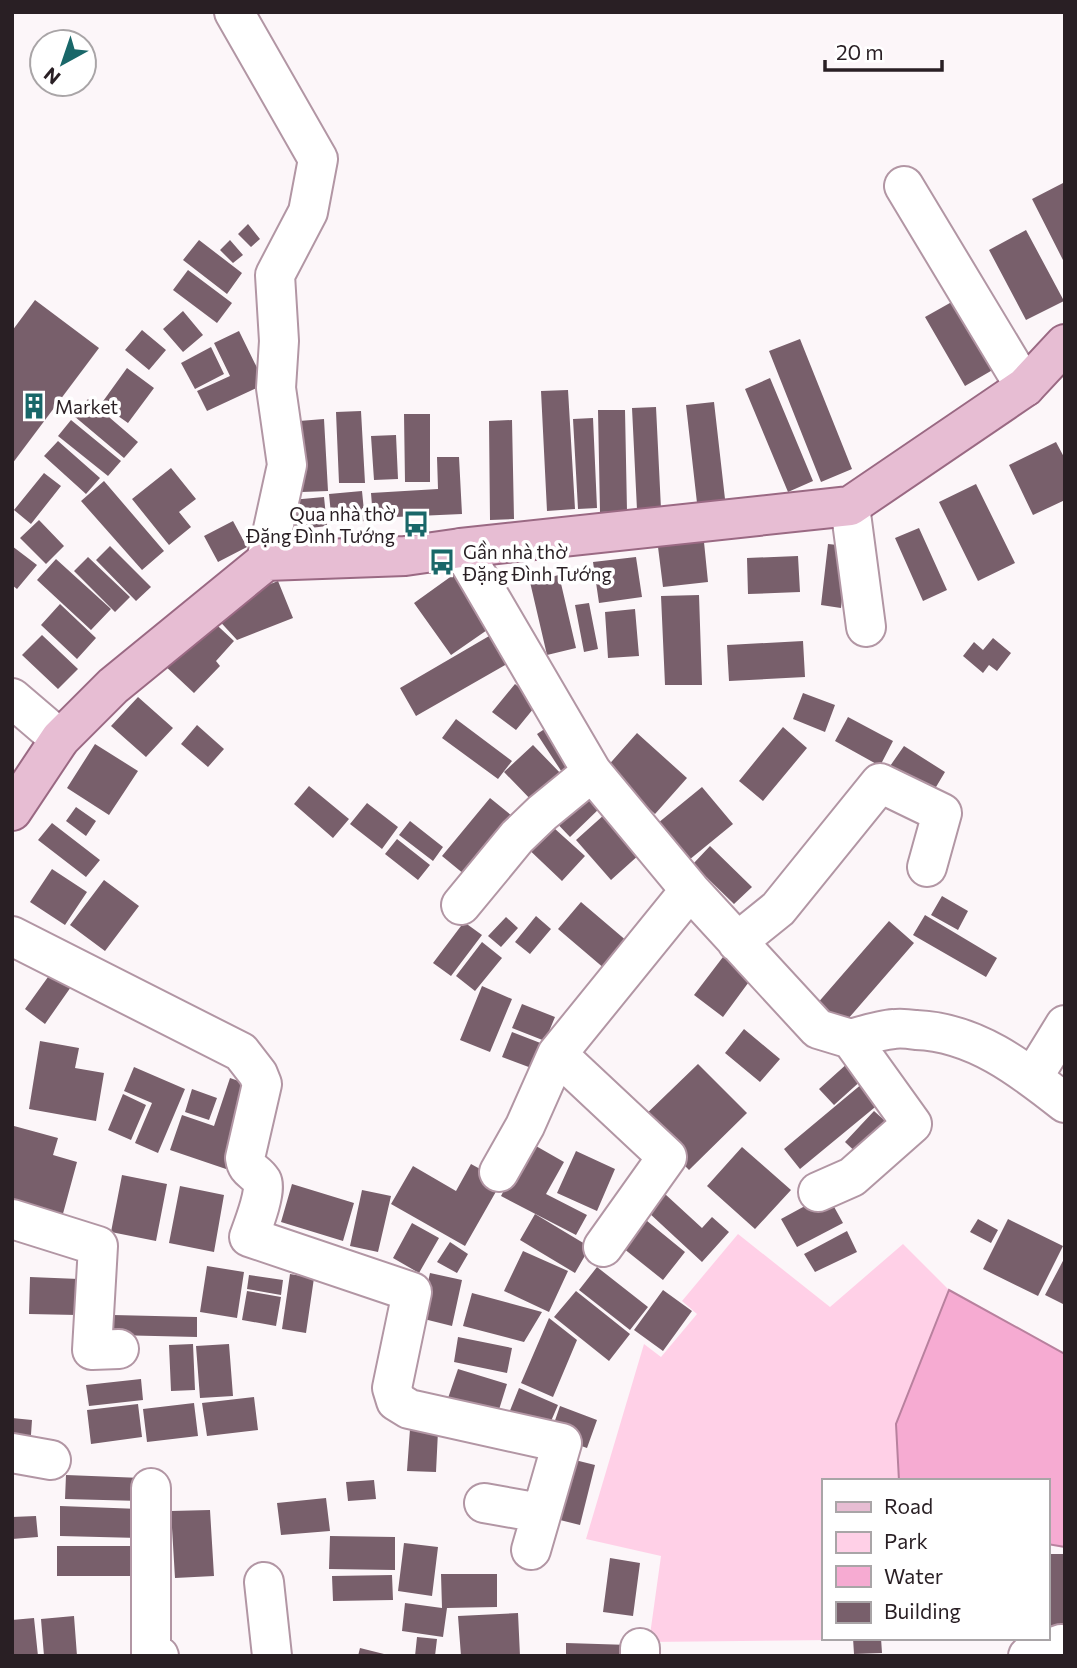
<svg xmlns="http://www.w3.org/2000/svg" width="1077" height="1668" font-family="Commissioner,sans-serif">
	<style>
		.green { fill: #ffd0e7 }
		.water { fill: #f6abd2; stroke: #b8819e; stroke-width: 2 }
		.building { fill: #785f6b }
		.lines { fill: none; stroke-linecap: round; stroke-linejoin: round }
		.minor-casing { stroke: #b296a4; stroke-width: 42 }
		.major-casing { stroke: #9a6983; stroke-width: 42 }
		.minor { stroke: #fff; stroke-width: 38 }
		.major { stroke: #e7bdd3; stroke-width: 38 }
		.labels { text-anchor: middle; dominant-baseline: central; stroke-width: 7; stroke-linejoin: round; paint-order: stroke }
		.poi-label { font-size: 19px; fill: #291f24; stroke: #fff; text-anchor: start }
	</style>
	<rect width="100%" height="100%" fill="#fcf6f9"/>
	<path class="green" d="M738,1234L830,1307L903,1244L949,1290L896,1424L899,1481H823V1638H832V1640L649,1642L661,1556L586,1539L644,1344L661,1357L697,1314L682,1301Z"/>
	<path class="water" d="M949,1290L1065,1354V1547L1047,1544V1481H899L896,1424Z"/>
	<path class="building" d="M1065,182V264L1032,199Z
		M248,224L260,239L251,247L238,234Z
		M1026,230L1064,301L1026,320L989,250Z
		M199,240L242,273L227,294L183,260Z
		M230,240L243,255L233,263L220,250Z
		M188,270L232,303L217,323L173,290Z
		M957,299L996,368L965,386L925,317Z
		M35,300L99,348L12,464V331Z
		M183,311L203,335L183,352L163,329Z
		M142,330L166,350L149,370L125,350Z
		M239,331L265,384L207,411L197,391L230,376L214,343Z
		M800,339L852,469L821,482L769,351Z
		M211,347L224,374L195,389L181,363Z
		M127,368L154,388L128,423L101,404Z
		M770,378L813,481L788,492L745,389Z
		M568,390L575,509L547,511L541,391Z
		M88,399L138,442L124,458L74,416Z
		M714,402L725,499L697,503L686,405Z
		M656,407L661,509L637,510L632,408Z
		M598,410H625L627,511L600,512Z
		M361,411L365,483H339L336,412Z
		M404,414H430V482H405Z
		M593,418L597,508L578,509L573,419Z
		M324,419L328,491L302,492L299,421Z
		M71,420L121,461L108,476L58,436Z
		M512,420L514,519L490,520L489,421Z
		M396,435L398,479L374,480L371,436Z
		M58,441L100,478L86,494L44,456Z
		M1056,442L1065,459V500L1033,515L1009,465Z
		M437,457H459L462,514L373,518L371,493L438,489Z
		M171,468L196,499L179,512L191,527L169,545L132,499Z
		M44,473L61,486L31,524L14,510Z
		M104,481L164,551L142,570L81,501Z
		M976,484L1015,563L978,581L939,502Z
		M362,491L365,521L332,524L329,494Z
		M324,497L327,526L294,530L291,500Z
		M39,520L64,546L46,564L20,538Z
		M233,521L247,547L218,562L204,536Z
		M919,528L947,590L923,601L895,538Z
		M704,542L708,582L663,587L658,547Z
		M828,544L848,546L841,608L821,605Z
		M12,546L37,565L17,589L12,585Z
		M110,546L151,587L136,601L96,560Z
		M798,556L800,592L748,594L747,558Z
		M88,557L130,597L115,612L74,571Z
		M636,557L642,597L599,603L593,562Z
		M56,559L111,609L91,630L37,580Z
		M453,575L490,628L451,655L414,603Z
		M559,575L576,648L547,655L530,582Z
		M278,581L293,618L237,640L214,615L232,599Z
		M699,595L702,685H665L661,596Z
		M589,603L598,649L584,652L575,605Z
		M60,604L96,638L77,659L41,625Z
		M635,609L639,656L608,658L605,612Z
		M206,615L234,641L216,661L220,666L194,693L162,663Z
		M496,632L512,661L416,716L400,688Z
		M42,635L78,669L58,689L22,655Z
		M993,638L1011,653L997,671L989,665L983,673L963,656L974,642L983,650Z
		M803,641L805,677L729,681L727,645Z
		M515,684L538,703L516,730L492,712Z
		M803,693L835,705L825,732L793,719Z
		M138,697L173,728L146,757L111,726Z
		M848,717L893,741L880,766L835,741Z
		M456,719L512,761L498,779L442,738Z
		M555,722L587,771L569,783L537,734Z
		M197,725L224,749L208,767L181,744Z
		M783,727L807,748L763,801L739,781Z
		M637,733L687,778L655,814L605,769Z
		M95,744L138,771L109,815L67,788Z
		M533,745L565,778L537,806L504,772Z
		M904,746L945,772L930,797L888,769Z
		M580,785L602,806L570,837L550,816Z
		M309,786L349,819L333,838L294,804Z
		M702,787L733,824L689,860L658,823Z
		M490,798L517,820L470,879L442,856Z
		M367,803L398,827L382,849L350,824Z
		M76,807L96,821L86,836L66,821Z
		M605,814L640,854L611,880L576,840Z
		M544,819L585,856L562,881L522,843Z
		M410,821L443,847L433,861L399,835Z
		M52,823L100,860L86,877L38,840Z
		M397,839L430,865L418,880L385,854Z
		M710,846L752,887L734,904L693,864Z
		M52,869L87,892L65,925L30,902Z
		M104,880L139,906L105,951L70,925Z
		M942,896L968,911L958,930L931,915Z
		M581,902L628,942L605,969L558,929Z
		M925,915L997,958L986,977L913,935Z
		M536,916L551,929L530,954L515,942Z
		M506,917L518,928L501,947L488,936Z
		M889,921L914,943L841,1027L816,1005Z
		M464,922L482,935L451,976L433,963Z
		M482,942L502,958L475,991L456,976Z
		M726,953L754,975L723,1017L694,995Z
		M53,970L73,984L45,1024L25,1009Z
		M482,986L512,999L490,1052L460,1040Z
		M522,1004L555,1017L545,1041L512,1028Z
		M744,1029L780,1059L760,1082L725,1053Z
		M512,1032L543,1044L534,1069L502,1057Z
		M40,1041L79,1048L75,1068L104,1073L96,1121L29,1109Z
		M849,1062L864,1078L834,1105L819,1089Z
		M698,1064L747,1113L689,1170L640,1120Z
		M134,1067L185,1089L158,1153L135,1143L152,1103L124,1091Z
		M230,1078L259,1088L239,1133L226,1169L170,1150L182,1115L214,1126Z
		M863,1083L880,1103L800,1169L784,1149Z
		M192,1089L217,1098L209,1120L185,1112Z
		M123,1094L146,1105L131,1140L108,1130Z
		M874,1111L892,1127L863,1159L845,1142Z
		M14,1126L58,1138L53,1155L77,1162L61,1221L12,1208V1131Z
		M529,1142L564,1162L546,1194L587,1215L576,1235L501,1196Z
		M742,1147L791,1190L755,1229L707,1186Z
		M576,1151L615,1169L597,1211L557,1193Z
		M471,1164L502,1181L465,1246L391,1204L413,1166L456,1191Z
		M122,1175L167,1184L156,1241L111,1232Z
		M292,1184L354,1203L343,1241L281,1222Z
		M180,1186L224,1195L214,1252L169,1243Z
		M362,1190L391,1196L378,1252L350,1246Z
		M665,1194L702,1228L712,1217L729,1232L702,1262L648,1212Z
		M827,1194L843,1223L797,1247L781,1219Z
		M535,1214L590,1247L575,1273L520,1240Z
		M641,1216L685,1252L663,1280L618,1244Z
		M978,1219L998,1230L991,1243L970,1232Z
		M1008,1219L1063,1246L1038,1296L983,1269Z
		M412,1223L439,1238L419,1273L393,1258Z
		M847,1231L857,1252L815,1272L804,1254Z
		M450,1242L468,1254L457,1273L437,1262Z
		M523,1251L568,1271L549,1312L504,1291Z
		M1065,1257V1305L1045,1295Z
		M207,1266L244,1272L237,1318L200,1312Z
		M597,1267L648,1307L630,1330L579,1290Z
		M430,1273L462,1280L452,1326L420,1318Z
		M290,1274L314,1278L306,1333L282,1329Z
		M249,1275L283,1280L281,1295L247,1289Z
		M30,1277L79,1279L77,1315L29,1314Z
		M663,1290L692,1311L663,1351L634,1330Z
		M247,1291L281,1297L276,1326L242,1320Z
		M576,1291L630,1334L609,1361L554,1317Z
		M472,1293L542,1312L524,1342L463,1326Z
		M113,1315L197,1317V1337L113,1335Z
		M549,1318L577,1340L553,1397L521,1383Z
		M458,1337L512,1348L507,1373L454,1362Z
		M193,1344L195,1390L171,1391L169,1345Z
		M229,1344L233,1396L200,1398L196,1346Z
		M458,1369L507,1384L497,1416L447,1401Z
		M141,1379L143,1400L89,1406L86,1385Z
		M519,1388L558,1405L545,1435L507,1418Z
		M254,1397L258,1430L207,1436L202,1403Z
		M194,1403L198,1436L147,1442L143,1409Z
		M138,1404L142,1437L91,1444L87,1410Z
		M560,1406L597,1420L587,1448L550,1435Z
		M12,1418L32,1420L30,1449L12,1448Z
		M410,1429L438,1431L436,1472L407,1471Z
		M567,1458L595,1465L580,1525L552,1518Z
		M66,1475L142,1478L141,1501L65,1499Z
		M374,1480L376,1499L348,1501L346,1482Z
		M326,1498L330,1531L281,1535L277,1503Z
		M60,1506L140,1509L139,1538L60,1536Z
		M210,1510L214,1576L175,1578L171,1511Z
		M36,1516L38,1537L12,1539V1517Z
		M330,1536L395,1537V1570L329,1569Z
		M404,1543L438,1547L432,1596L398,1591Z
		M57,1546H139V1576H57Z
		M1047,1554H1065V1638H1047Z
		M610,1558L640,1563L633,1616L603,1612Z
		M441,1574H497V1607L447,1608L443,1637L402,1631L405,1603L442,1608Z
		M392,1575L393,1600L333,1601L332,1576Z
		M518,1613L520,1656H461L458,1616Z
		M74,1616L77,1656H44L41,1619Z
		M34,1618L38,1656H12V1620Z
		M417,1637L437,1639L435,1656H415Z
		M853,1638H881L882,1653L854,1654Z
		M566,1643L630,1645L629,1656H566Z
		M360,1648L388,1655V1656H358Z"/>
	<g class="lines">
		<g class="minor-casing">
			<path id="minor" d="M234,12L318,159L308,212L275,275L279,341L276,388L287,465L266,561
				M904,186L1025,387
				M850,506L866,627
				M461,548L592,772L690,890L818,1029L851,1039L912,1124L852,1177L818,1192
				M12,698L60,739
				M461,905L517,837L542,813L592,772
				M12,936L241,1052L258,1074L262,1084L245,1158C247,1172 255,1170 262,1181C267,1190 253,1226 249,1237L412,1292L392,1388L396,1401L409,1409L562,1443L531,1550
				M737,942L778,909L880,783L942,813L927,867
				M851,1039C865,1035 880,1030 894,1029C901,1028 909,1029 916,1030C974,1032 1021,1068 1065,1103
				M557,1054L667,1157L603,1247
				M1033,1077L1065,1025
				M499,1172L525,1126L557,1054L690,890
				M12,1219L98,1246L92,1350L119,1349
				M12,1453L51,1460
				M151,1488V1655L159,1656
				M484,1503L540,1513
				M264,1582L272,1656
				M640,1648V1656
				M1028,1656L1061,1644"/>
		</g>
		<g class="major-casing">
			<path id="major" d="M12,811L60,739L113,686L266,561L405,556L461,548L850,506L1025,387L1065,344"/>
		</g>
		<use href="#minor" class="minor"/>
		<use href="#major" class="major"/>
	</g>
	<defs>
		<g id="building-bare" transform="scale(2.1)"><path d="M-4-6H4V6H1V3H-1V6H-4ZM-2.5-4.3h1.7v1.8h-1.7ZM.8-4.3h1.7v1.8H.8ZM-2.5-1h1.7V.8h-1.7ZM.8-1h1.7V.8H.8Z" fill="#196769" stroke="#fff" stroke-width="2.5" paint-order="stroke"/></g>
		<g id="bus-bare" transform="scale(2.1)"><path d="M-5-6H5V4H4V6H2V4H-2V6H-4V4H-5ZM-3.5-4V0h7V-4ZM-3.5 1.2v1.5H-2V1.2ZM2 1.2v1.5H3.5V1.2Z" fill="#196769" stroke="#fff" stroke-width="2.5" paint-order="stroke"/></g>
	</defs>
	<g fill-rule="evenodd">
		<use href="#building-bare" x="34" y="406"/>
		<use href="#bus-bare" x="416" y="524"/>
		<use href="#bus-bare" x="442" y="562"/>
	</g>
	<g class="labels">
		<g class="poi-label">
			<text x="55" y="406">Market</text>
			<text x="395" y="513" text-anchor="end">Qua nhà thờ<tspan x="395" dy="22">Đặng Đình Tướng</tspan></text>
			<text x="463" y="551">Gần nhà thờ<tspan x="463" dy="22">Đặng Đình Tướng</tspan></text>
		</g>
	</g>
	<rect width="1077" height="1668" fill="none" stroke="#291f24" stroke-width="28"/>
	<rect x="822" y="1479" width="228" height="161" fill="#ffffff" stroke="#a9a5a7" stroke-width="2"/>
	<rect x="836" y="1502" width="35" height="10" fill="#e7bdd3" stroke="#a9a5a7" stroke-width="2"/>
	<text x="884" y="1514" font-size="21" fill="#291f24">Road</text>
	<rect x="836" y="1532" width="35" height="21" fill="#ffd0e7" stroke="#a9a5a7" stroke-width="2"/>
	<text x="884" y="1549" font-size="21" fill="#291f24">Park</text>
	<rect x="836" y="1566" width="35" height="21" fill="#f6abd2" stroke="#a9a5a7" stroke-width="2"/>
	<text x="884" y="1584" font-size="21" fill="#291f24">Water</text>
	<rect x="836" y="1602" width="35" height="21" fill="#785f6b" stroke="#a9a5a7" stroke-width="2"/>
	<text x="884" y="1619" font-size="21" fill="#291f24">Building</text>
	<g transform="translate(63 63) rotate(220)"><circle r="33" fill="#ffffff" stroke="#a9a5a7" stroke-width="2"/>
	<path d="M0-5L12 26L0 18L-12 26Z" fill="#196769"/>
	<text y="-10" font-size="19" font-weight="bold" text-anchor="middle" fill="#291f24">N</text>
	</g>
	<path d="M825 60v10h117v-10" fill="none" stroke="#291f24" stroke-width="3.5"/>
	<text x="836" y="60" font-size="21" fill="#291f24" stroke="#ffffff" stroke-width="5" paint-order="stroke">20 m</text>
</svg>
